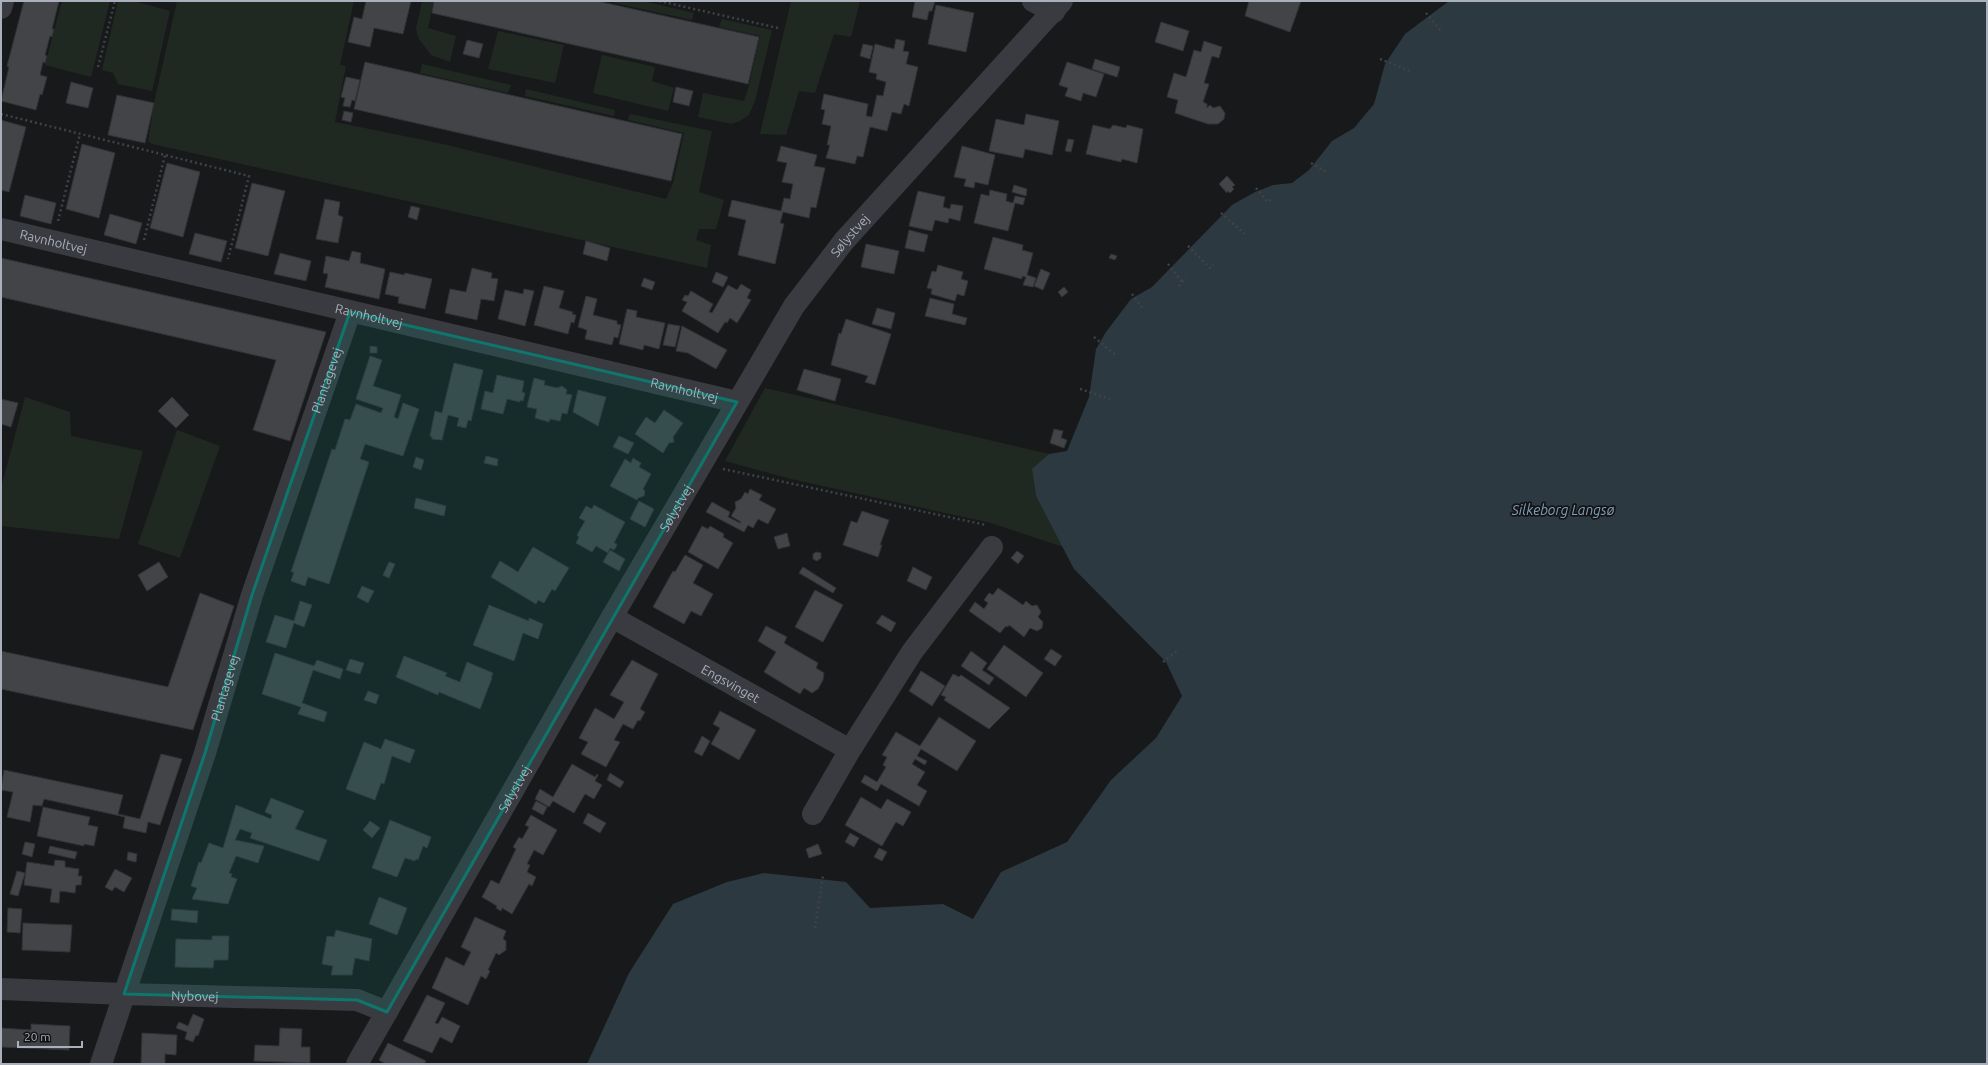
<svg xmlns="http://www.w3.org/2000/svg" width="1988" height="1065" font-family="Ubuntu,sans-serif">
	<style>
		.green { fill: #202921 }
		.water { fill: #2d3940 }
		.building { fill: #424448; stroke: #323337 }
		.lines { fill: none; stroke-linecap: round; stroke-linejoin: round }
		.path { stroke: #3f4247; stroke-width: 2.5; stroke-dasharray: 2 3; stroke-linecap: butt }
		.minor { stroke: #393b40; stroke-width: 22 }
		.marked { fill: #0f766e; fill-opacity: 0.2; stroke: #0f766e; stroke-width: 3; stroke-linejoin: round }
		.labels { text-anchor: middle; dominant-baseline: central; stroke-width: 3.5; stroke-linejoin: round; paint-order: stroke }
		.street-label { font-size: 13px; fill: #aab0bb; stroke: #131316 }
		.water-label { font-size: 14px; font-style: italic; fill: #7fa1b8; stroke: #131316 }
	</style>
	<rect width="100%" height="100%" fill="#18191b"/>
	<path class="green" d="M62,1H110L91,77L45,65Z
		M118,1H134L170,11L152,91L118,84L113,73L102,70Z
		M177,1H354L340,65L346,66L335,122L443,144L666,199L673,183L684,133L628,120L630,114L712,131L699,192L724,200L716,229H699L696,240L711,245L707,268L152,144L148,141L154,103Z
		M422,1H434L428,28L456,36L450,62L431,55L418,38L416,28Z
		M615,1H643L694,13L692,20L614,3Z
		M791,1H860L851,37L834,34L815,93L799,91L786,135L760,134Z
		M722,19L772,30L755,101L749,115L740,121L732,124L698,117L703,93L744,101L748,89L760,36L719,27Z
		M498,31L564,45L555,83L488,69Z
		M602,55L655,67L652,81L674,88L668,111L593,93Z
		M422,64L511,85L508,93L420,73Z
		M526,89L615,110L614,116L525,96Z
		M765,388L1049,454L1032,470L1036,496L1063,547L991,523L791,479L725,461Z
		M25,397L70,412L71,436L143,451L119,539L1,526V488Z
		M177,430L220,446L180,558L138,544Z"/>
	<path class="water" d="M1449,1H1987V1064H587L629,973L673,904L727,882L764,873L846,882L870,908L943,904L973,919L1001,872L1067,842L1111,780L1156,738L1182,696L1166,662L1074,569L1036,496L1032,469L1049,454L1067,451L1089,397L1096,349L1106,332L1131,299L1152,287L1232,205L1255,192L1273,185L1292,183L1309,170L1332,141L1354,128L1374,104L1385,64L1405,34Z"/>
	<path class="building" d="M24,1H59L52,29H54L52,37L50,36L45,55L47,56L45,63L43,62L40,75L47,77L42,95L40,94L36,110L1,101L9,67L7,66Z
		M366,1H411L403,34L374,28L370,47L348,42L354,17L362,19Z
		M434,1H597L759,37L748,84L432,13Z
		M915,1H935L932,11H929L927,20L912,17Z
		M1249,1H1301L1290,32L1245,16Z
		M936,5L974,13L966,52L928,44Z
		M1161,22L1189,31L1183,51L1155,42Z
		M896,39L905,41L903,51L909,52L906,64L918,67L909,106L904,104L901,114L892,112L887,131L870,127L863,157L857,156L855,164L826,158L830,145H827L831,126L822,124L825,110L821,109L824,94L868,104L866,116L872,117L877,95L883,96L886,82L876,79L877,74L869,72L875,44L894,49Z
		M467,40L483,44L479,58L463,54Z
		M1204,41L1222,47L1219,58L1212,56L1204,83L1209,84L1203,102L1207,104V108L1210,105L1213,108L1220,106L1225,113L1224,119L1218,124H1208L1175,113L1178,100L1167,97L1174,73L1186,77L1194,50L1201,52Z
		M863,44L873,46L870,59L860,56Z
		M1095,59L1120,67L1117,77L1092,69Z
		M365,62L682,134L671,181L354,109Z
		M1067,62L1104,74L1096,97L1083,93L1081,101L1065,96L1068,88L1059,85Z
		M346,77L360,80L355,101L352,100L350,107L343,106L345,98L341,97Z
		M71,82L93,88L88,108L66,103Z
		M676,87L693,91L689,106L673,102Z
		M117,95L154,103L145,143L108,135Z
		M344,111L353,113L351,122L342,120Z
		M1026,114L1059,121L1052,155L1025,149L1023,158L989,151L996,119L1024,125Z
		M1,120L26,127L9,192L1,190Z
		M1093,125L1110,129L1113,125L1126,128L1127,125L1143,129L1137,163L1122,159L1121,162L1086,154Z
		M1068,139L1074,140L1071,152L1065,151Z
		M82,144L115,153L99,218L66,209Z
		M781,146L817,155L814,166L825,168L816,208L811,207L809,218L783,212L780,223L784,224L775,264L738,255L746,220L728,216L732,200L781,211L784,198L790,199L793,184L782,182L787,163L777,161Z
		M962,146L995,155L988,185L975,182L974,188L964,186L966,179L954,177Z
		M167,163L200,172L183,237L150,228Z
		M1227,176L1235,185L1232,187L1234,189L1230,193L1228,191L1227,193L1219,184Z
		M252,183L285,191L268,256L235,248Z
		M1014,185L1027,189L1026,196L1012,192Z
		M990,190L1007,194L1006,201L1013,203L1015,196L1025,198L1023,205L1015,203L1008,231L974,223L981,194L989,196Z
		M918,191L945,197L943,207L950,209L951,204L963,206L960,221L949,218L948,223L935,220L932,231L909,226Z
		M25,195L56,203L51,224L20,216Z
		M325,199L340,202L338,215L343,217L338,243L316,239Z
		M411,206L420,208L417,220L408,217Z
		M110,214L142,223L136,244L104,235Z
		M909,230L928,235L924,252L905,248Z
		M195,233L227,241L221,262L189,254Z
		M993,237L1023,245L1022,250L1033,253L1027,275L1036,278L1033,287L1023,285L1026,277L1022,276V279L984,269Z
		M586,241L610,248L607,261L583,254Z
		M866,244L899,251L894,274L861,267Z
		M352,251L361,253L360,263L385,269L379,299L325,287L328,274L323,273L326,256L349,261Z
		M280,253L311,261L306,281L274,274Z
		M1111,254L1117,256L1115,260L1109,258Z
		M1,258L326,332L290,441L253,430L276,360L1,297Z
		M938,265L963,272L961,279L968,281L964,296L957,294L955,301L931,294L932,289L927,288L932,271L936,272Z
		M472,268L492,273L491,278L498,279L494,301L481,299L477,320L445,313L450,289L466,292Z
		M1041,269L1050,273L1043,290L1034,286Z
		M390,272L404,275L405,273L432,279L425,309L398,303L399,297L385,294Z
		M716,272L728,277L723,287L712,282Z
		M644,278L655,282L652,290L641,286Z
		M741,284L751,290L747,298L751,300L737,323L730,318L727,323L725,322L718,333L682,311L687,302L682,300L685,295L688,296L691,291L713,304L709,312L712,313L728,285L737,290Z
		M544,286L564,291L559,308L573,312L572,314L576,315L574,323L571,322L568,334L534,325Z
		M1064,287L1068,292L1062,297L1058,292Z
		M524,289L534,291L525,326L498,319L505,290L523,294Z
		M586,296L597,299L593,315L617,321V324L621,325L618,338L614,337L612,345L585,339L587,330L578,327Z
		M930,298L954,304L952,314L967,318L965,325L925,316Z
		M877,308L895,313L891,329L872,324Z
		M627,309L637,311L636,317L665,323L659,349L644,345L643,350L619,344Z
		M846,319L891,334L875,385L865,382L868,376L831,365L839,333L841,334Z
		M668,324L680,326L675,347L663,345Z
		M682,326L727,350L716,369L688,353L676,351Z
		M370,346L377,347V353H370Z
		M370,356L382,360L373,386L401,395L394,417L398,419L403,403L419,409L403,456L365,444L360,459L369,462L329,584L308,577L305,586L291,581L294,572H291L332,449L335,450L345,419L350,420L356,404L381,413L383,408L356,399Z
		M454,363L483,370L471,421L468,420L466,428L457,426L459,418L448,415L442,440L432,439V437L430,436L435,411L442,413Z
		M804,369L841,379L835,401L797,390Z
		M497,375L524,381L522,392L525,393L523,401L520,400V402L507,399L503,414L481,409L485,391L493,393Z
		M534,378L545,381L544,385L557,388L562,386L567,390L566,394L572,395L567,414L562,413L560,421L550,419L549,422L535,418L537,409L527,407Z
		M578,390L606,397L598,426L573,412Z
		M172,397L189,415L176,428L158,411Z
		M1,399L18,403L11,427L1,424Z
		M664,410L683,423L673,437L674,442L669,443L663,453L635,434L646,417L655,423Z
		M1054,429L1063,431L1061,438L1067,440L1064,448L1050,443Z
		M619,436L634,443L628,454L613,447Z
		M486,456L498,459L497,466L484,463Z
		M416,457L424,460L421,470L413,467Z
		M633,458L641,463L639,467L651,474L643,489L645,491L644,496L638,498L637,500L610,486L625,459L631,463Z
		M750,489L762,495L759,500L776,509L768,524L758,519L753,528L748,525L744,532L706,512L712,502L730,512L728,517L740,523L741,522L731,516L736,508L735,502L741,499L745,492L748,494Z
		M416,498L446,506L444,516L414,508Z
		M639,501L654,509L645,527L630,519Z
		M594,505L625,522L614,543L617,544L616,547L614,550L610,548L608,553L596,546L592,552L576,543L579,537L577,535L585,521L579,518L586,506L592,509Z
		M862,511L889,520L880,545H882L878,557L843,545L851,521L857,523Z
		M702,526L708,529L710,526L724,534L723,537L733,543L718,569L688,552Z
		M787,533L790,546L778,549L774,537Z
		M533,547L569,568L555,591L552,589L544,603L538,600L536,604L491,577L500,561L518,572Z
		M610,550L625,559L619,571L603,562Z
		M1017,551L1024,556L1018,564L1011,558Z
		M816,552L821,553V558L817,561L813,559V554Z
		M685,555L703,565L693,583L713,594L701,616L691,611L684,624L653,607L673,571L675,572Z
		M159,562L168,577L147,591L138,575Z
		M389,562L395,564L389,578L383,575Z
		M803,567L836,588L833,593L799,573Z
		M913,567L932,577L926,590L907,581Z
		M362,586L374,591L368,603L357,597Z
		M998,588L1023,605L1026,601L1032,606L1037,605L1041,612L1038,617L1043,622L1042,628L1037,631L1030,628L1024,637L1009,625L1008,627L1006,626L1000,633L969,611L975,602L984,609L988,603L984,600L989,593L993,595Z
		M815,590L843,605L823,642L795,627Z
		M200,593L234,606L193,730L1,689V651L168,687Z
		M300,601L312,605L304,627L294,623L286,648L266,642L275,615L294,621Z
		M489,605L529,621V618L543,624L538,639L523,633L514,661L473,645Z
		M882,615L896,623L891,632L876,623Z
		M766,626L787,637L784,643L818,663L816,668L824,673L823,680L818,689L812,693L804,688L800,694L764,672L776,652L758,641Z
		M1004,645L1043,673L1026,697L987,669Z
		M1051,649L1062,656L1055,666L1044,659Z
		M971,651L987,663L982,670L994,678L989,685L961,666Z
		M275,653L314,666L317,660L343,669L340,679L313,670L302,703L327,712L324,722L298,714L301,707L262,694Z
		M404,656L447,673L445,676L460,682L467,662L493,673L491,678H492L480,709L439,692L438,695L396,677Z
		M350,659L364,663L360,674L346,670Z
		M632,660L658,674L640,709L645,712L640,721L638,720L633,729L623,724L614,740L620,742L606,767L581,754L588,742L579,738L595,708L614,719L624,702L610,695Z
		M921,671L945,686L932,706L909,691Z
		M953,674L959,677L961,675L1010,708L989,729L944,700L946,697L941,695Z
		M368,691L379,695L376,704L364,700Z
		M720,711L756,730L739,760L711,744L720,728L713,724Z
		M939,717L976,741L957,771L921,749L917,756L927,761L925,765L915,759L912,764L925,772L917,785L927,791L919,806L881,784L877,791L861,782L865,775L877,782L886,767L883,765L887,757L882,755L896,732L920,746Z
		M702,736L710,741L702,756L694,752Z
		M385,739L415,750L410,763L392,756L384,784L381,783L375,800L346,789L364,742L381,749Z
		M161,754L182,759L160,825L148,822L146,833L123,828L125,817L44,799L42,806L33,805L30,822L7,817L13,792L1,790L4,770L123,795L118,814L140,819Z
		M572,764L595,777L597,774L598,775L595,781L602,785L594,799L585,794L574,813L553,801L549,807L535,799L540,789L553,797Z
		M610,773L624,782L620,788L607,780Z
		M861,797L881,809L887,799L911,812L903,826L896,822L882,846L845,825Z
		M271,798L304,811L295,829L327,840L319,861L250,838L252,833L240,829L235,840L264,846L258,863L236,856L229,873L232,874L231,877L237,879L228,904L192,899L197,888L191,886L199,862L201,863L209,843L223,848L236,805L271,819L272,815L265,812Z
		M536,801L547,807L543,815L532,809Z
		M43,807L90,817L88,825L98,827L94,846L84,844V846L37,836Z
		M588,813L606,823L600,833L583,823Z
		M531,815L557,830L543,855L534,850L527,864L530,865L527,872L536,877L532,886L529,884L512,914L502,908L501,911L496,908L497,906L482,897L491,880L499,884L516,849L513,847L519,837L522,839L529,827L525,825Z
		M390,820L431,837L427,848L423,846L418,860L416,859L415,861L405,858L397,877L372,868Z
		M370,821L380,828L372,838L363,830Z
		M850,833L859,838L854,847L845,842Z
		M25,842L35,844L32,857L22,854Z
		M818,844L822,854L809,858L806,849Z
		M50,846L77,852L75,859L48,853Z
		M879,848L887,852L882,861L874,857Z
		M128,852L137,854L136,862L127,860Z
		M55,860L65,861V867L79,869L78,876H82L81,885H76L75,893L60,891L59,903L50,902L52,889L24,885L27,862L54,866Z
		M115,869L132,878L124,892L115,887L112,891L105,887Z
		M17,871L25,873L18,896L10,894Z
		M379,897L407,908L397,935L369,924Z
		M8,908L22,909L20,933L7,932Z
		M172,909L198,911L197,923L171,920Z
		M475,917L506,931L503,939L506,941V950L499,955L496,953L488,970L490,971L486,979L481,976L468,1005L432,988L446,957L464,966L471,952L461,947Z
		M23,923L72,925L70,952L22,950Z
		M336,930L372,939L369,961L355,958L352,975H331L333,966L322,964L327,936L334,937Z
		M212,936H229L228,960H214L213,968L175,967L176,939L212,940Z
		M427,995L445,1003L435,1023L438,1024L442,1017L460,1026L452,1043L440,1037L432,1053L403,1041Z
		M193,1014L204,1019L198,1036L196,1035L193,1042L185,1039L187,1032L176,1028L179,1022L188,1026Z
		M31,1024L70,1026L69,1050L1,1047V1028L31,1030Z
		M280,1028L302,1029L301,1047H310V1063L254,1061L255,1045L279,1046Z
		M142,1033L177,1035L176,1055L165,1054V1064H141Z
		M388,1043L426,1061L424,1064H386L379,1060Z"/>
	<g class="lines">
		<path class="path" d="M659,1L778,28
			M1426,13L1441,31
			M1380,59L1410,71
			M98,67L115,1
			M1,114L249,176L228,259
			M1311,163L1328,173
			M1256,188L1268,202L1273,198
			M1221,213L1246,235
			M58,221L80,134
			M144,240L165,155
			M1188,246L1210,268L1213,264
			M1168,264L1182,282
			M1179,286L1186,278
			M1132,294L1144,310
			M1094,337L1117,356
			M1080,389L1113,400
			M723,469L986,525
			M1163,662L1177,651
			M815,928L823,875"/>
		<g class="minor">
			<path d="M1033,1L1054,12"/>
			<path d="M1,8L3,1"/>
			<path id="s1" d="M1,229L737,402"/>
			<path id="s2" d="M612,617L850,750"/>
			<path d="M813,814L850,750L912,652L992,547"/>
			<path id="s3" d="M1,989L124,994L357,1000L387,1012"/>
			<path id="s4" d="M101,1064L205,753L252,595L350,312"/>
			<path id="s5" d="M357,1064L612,617L794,306L844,241L1062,1"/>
		</g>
	</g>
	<path class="marked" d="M350,312L737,402L387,1012L357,1000L124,994L205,753L252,595Z"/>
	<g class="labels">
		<g class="street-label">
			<text stroke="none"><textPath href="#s5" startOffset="965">Sølystvej</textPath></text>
			<text stroke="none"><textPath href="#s1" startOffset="54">Ravnholtvej</textPath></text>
			<text stroke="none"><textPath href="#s1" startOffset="378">Ravnholtvej</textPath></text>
			<text stroke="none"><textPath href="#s4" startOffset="720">Plantagevej</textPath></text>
			<text stroke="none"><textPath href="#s1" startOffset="702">Ravnholtvej</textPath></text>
			<text stroke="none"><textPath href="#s5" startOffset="641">Sølystvej</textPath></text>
			<text stroke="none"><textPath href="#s2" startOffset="136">Engsvinget</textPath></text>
			<text stroke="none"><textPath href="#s4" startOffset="396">Plantagevej</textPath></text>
			<text stroke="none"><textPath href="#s5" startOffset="317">Sølystvej</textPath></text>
			<text stroke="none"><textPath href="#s3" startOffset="194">Nybovej</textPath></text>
		</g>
		<g class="water-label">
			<text x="1563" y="510">Silkeborg Langsø</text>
		</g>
	</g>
	<rect width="1988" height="1065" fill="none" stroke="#aab0bb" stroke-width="4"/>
	<path d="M18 1041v6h64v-6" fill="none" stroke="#aab0bb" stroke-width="2"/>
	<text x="24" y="1041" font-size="12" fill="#aab0bb" stroke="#131316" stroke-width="3" paint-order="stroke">20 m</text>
</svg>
